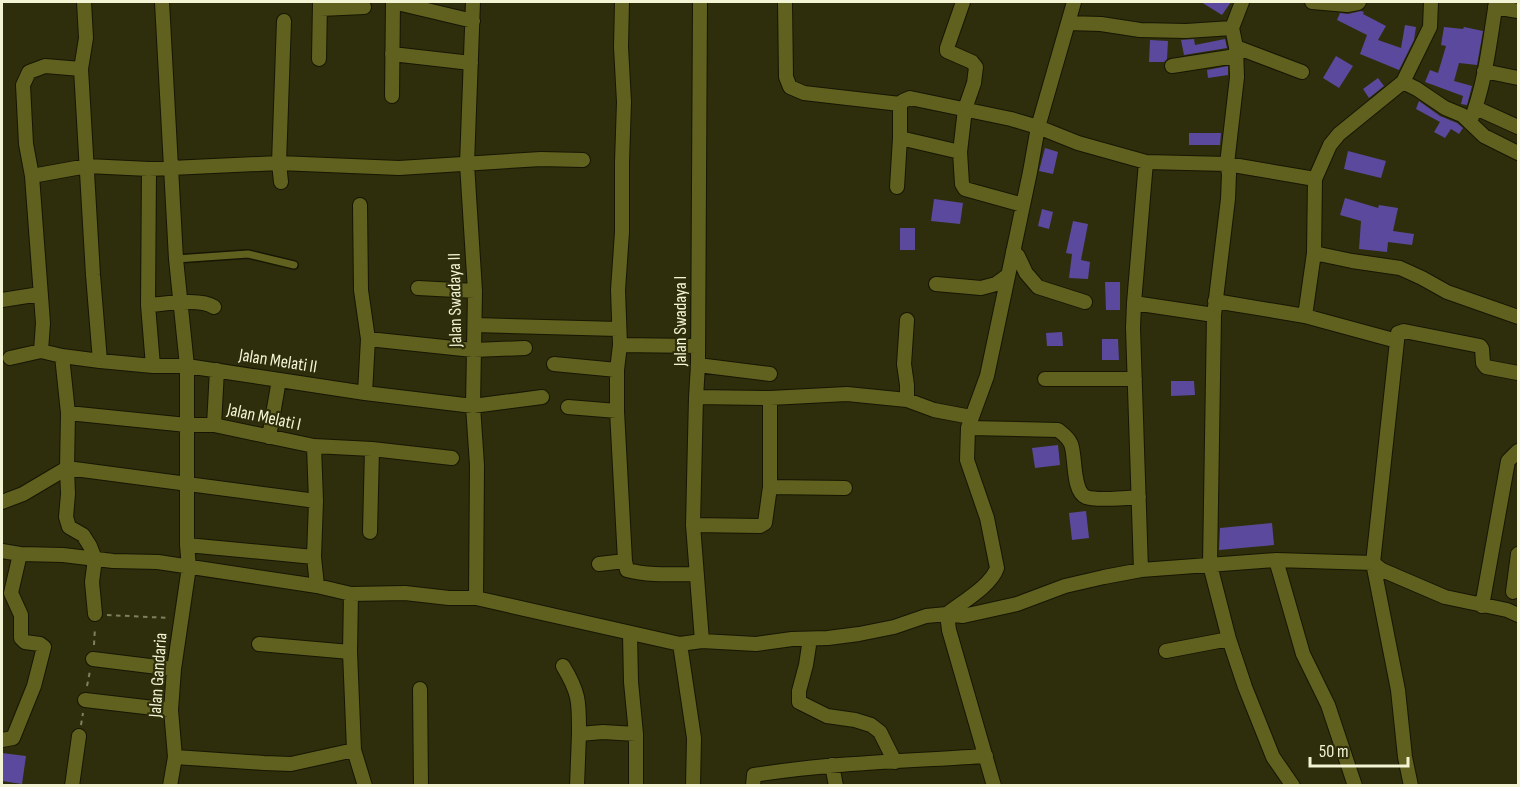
<svg xmlns="http://www.w3.org/2000/svg" width="1520" height="787" font-family="'Sofia Sans Condensed',sans-serif">
	<style>
		.building { fill: #5b499e }
		.lines { fill: none; stroke-linecap: round; stroke-linejoin: round }
		.lane-casing { stroke: #161603; stroke-width: 10 }
		.street-casing { stroke: #161603; stroke-width: 16 }
		.path { stroke: #7f805e; stroke-width: 2; stroke-dasharray: 4.5 4.5; stroke-linecap: butt }
		.lane { stroke: #60611f; stroke-width: 7 }
		.street { stroke: #60611f; stroke-width: 14 }
		.labels { text-anchor: middle; dominant-baseline: central; stroke-width: 4.5; stroke-linejoin: round; paint-order: stroke }
		.street-label { font-size: 18px; fill: #f2f4d3; stroke: #2e2e0c }
	</style>
	<rect width="100%" height="100%" fill="#2e2e0c"/>
	<path class="building" d="M1201,2H1231L1222,15Z
		M1361,11L1364,12L1363,14L1386,26L1378,40L1401,48L1405,25L1416,27L1414,40L1399,70L1360,54L1367,35L1337,20L1340,13L1348,14Z
		M1444,27L1463,29L1464,27L1483,31L1477,65L1459,63L1454,81L1472,86L1467,105L1461,104L1463,96L1425,82L1430,70L1438,73L1446,46L1441,45Z
		M1194,39L1195,45L1225,39L1227,48L1184,55L1181,40Z
		M1150,40L1168,41L1167,59L1164,62H1149Z
		M1336,56L1353,66L1339,88L1323,78Z
		M1228,66V75L1208,78L1207,70Z
		M1378,78L1384,86L1369,98L1363,89Z
		M1419,101L1440,116L1457,123L1463,128L1459,134L1451,129L1445,138L1434,132L1440,122L1416,109Z
		M1189,133H1221L1220,145H1189Z
		M1045,148L1058,152L1053,174L1039,171Z
		M1348,151L1386,161L1381,178L1344,169Z
		M1345,198L1378,208L1379,205L1398,208L1393,231L1414,234L1412,245L1388,242L1387,252L1359,249L1361,221L1340,215Z
		M934,199L963,203L960,224L931,221Z
		M1042,209L1053,212L1049,229L1038,226Z
		M1073,221L1088,224L1081,260L1090,262L1088,279L1069,278L1072,254L1066,253Z
		M900,228H915V250H900Z
		M1105,282H1120V310H1106Z
		M1062,332L1063,346H1047L1046,333Z
		M1102,339H1118L1119,360H1102Z
		M1171,381H1194L1195,395L1171,396Z
		M1058,445L1060,465L1035,468L1032,448Z
		M1086,511L1089,538L1072,540L1069,513Z
		M1272,523L1274,545L1219,550L1220,528Z
		M2,753L26,756L22,784L2,781Z"/>
	<g class="lines">
		<g class="lane-casing">
			<path id="lane" d="M176,259L248,254L294,265"/>
		</g>
		<g class="street-casing">
			<path id="street" d="M84,2L86,38L81,69L93,275L100,361
				M162,2L176,259L187,366V545L189,567L174,669L171,710L175,757L170,786
				M393,2L473,21
				M473,2L467,164L475,291L473,406L477,465L476,598
				M622,2L621,47L624,102L622,162V232L618,290L620,345L617,370V411L625,561L627,570C649,576 674,574 697,574
				M700,2L698,365L696,397L693,525L702,641
				M785,2L786,77L790,87L804,93L900,104L903,101L910,98L1011,119L1038,127L1078,143L1146,162L1227,164L1315,179
				M1242,2L1232,28L1236,47L1237,77L1227,164L1229,174L1228,199L1214,315L1210,565L1229,639L1245,687L1273,757L1293,786
				M1312,2L1347,5L1358,3L1359,2
				M1495,7L1518,11
				M320,9L364,7
				M284,21L279,163L399,168L541,159L583,160
				M1068,23L1101,24L1140,30L1186,31L1232,28
				M1236,47L1302,72
				M392,54L471,63
				M319,59L320,2
				M1172,66L1236,56
				M1484,71L1518,78
				M1403,82L1417,89L1445,108L1462,115L1484,136L1518,153
				M392,96L393,2
				M900,104V138L960,152L962,184L965,189L1023,205
				M1476,108L1518,127
				M1470,122C1485,86 1490,40 1496,2
				M960,152L965,109L974,83L976,67L972,62L947,51V48L963,2
				M149,169L148,305C165,304 200,298 214,307
				M32,176L87,166L149,169L279,163L281,182
				M897,187L900,138
				M360,205L361,290L368,339L365,393
				M1013,251L1018,256L1026,273L1038,287L1085,302
				M1314,253L1352,261L1400,268L1422,278L1447,292L1518,317
				M936,284L981,288L996,284L1007,276
				M418,288L475,291
				M2,300L40,294
				M1215,301L1305,316L1314,253L1315,179L1330,145L1339,134L1403,82L1430,27L1431,2
				M1134,303L1214,315
				M148,305L153,366
				M1305,316L1397,341L1398,333L1404,331L1480,346L1482,349L1483,363L1486,367L1518,373
				M475,325L618,329
				M368,339L473,350L525,348
				M1397,341L1373,563L1398,690L1405,757L1411,786
				M620,345L698,346
				M41,351L43,323L32,176L26,144L23,85L29,72L45,66L81,69
				M10,358L41,351L62,356L100,361L153,366H187L365,393L473,406L542,397
				M554,364L617,370
				M698,365L770,374
				M1045,379H1135
				M696,397L770,398L847,394L907,400L934,410L971,417
				M907,400V385L904,364L907,320
				M568,407L617,411
				M68,413L187,425H214L314,446L372,449L452,458
				M214,425L217,370
				M968,428L1058,430C1063,434 1068,437 1071,444C1076,457 1072,491 1086,497C1096,501 1127,498 1139,497
				M269,437L279,380
				M314,446L316,501L314,557L317,586
				M770,487L845,488
				M2,502L23,494L67,468L68,413L62,356
				M693,525L760,526L765,523L770,487V398
				M370,532L372,449
				M187,545L314,557
				M2,551L20,554L63,555L113,561L158,562L317,586L351,594L350,652L354,750L365,786
				M1276,560L1303,654L1328,705L1355,786
				M599,564L625,561
				M1141,570L1133,328L1134,303L1146,162
				M1513,592L1518,554
				M351,594L405,593L449,598H476L680,644L702,641L756,644L792,639L828,638L859,634L894,627L926,616L947,614L963,616L1017,604L1065,586L1104,577L1141,570L1276,560L1373,563L1382,570L1445,597L1507,610L1518,615
				M1482,606L1508,461L1518,451
				M95,614L92,582L95,559L90,546L83,535L69,527L66,517L68,494L67,468L316,501
				M947,614C962,602 991,586 997,568L987,518L967,460L968,428L987,376L1030,172L1038,127L1074,2
				M947,614L949,630L994,786
				M630,634L631,682L636,734V786
				M810,639L806,665L799,691V702L827,716L855,720L871,725L880,732L895,762
				M259,644L350,652
				M680,644L694,738L693,786
				M1166,651L1229,639
				M93,659L174,669
				M563,666C580,694 579,703 579,734
				M420,689L421,786
				M85,700L171,710
				M2,740L13,738L34,686L44,647L40,644L25,642L21,638V615L11,593L20,554
				M175,757L264,763L291,764L354,750
				M832,765L836,786
				M72,786L79,736
				M577,786L579,734L603,732L636,734
				M753,786L754,775C830,763 908,761 986,756"/>
		</g>
		<path class="path" d="M107,615L170,618
			M94,645L95,627
			M87,686L90,671
			M81,725L83,713"/>
		<use href="#lane" class="lane"/>
		<use href="#street" class="street"/>
	</g>
	<g class="labels">
		<g class="street-label">
			<text transform="translate(455 300) rotate(-91)">Jalan Swadaya II</text>
			<text transform="translate(680 321) rotate(-90)">Jalan Swadaya I</text>
			<text transform="translate(278 361) rotate(9)">Jalan Melati II</text>
			<text transform="translate(264 417) rotate(12)">Jalan Melati I</text>
			<text transform="translate(158 675) rotate(-86)">Jalan Gandaria</text>
		</g>
	</g>
	<rect width="1520" height="787" fill="none" stroke="#f2f4d3" stroke-width="6"/>
	<path d="M1310 757v9h98v-9" fill="none" stroke="#f2f4d3" stroke-width="3"/>
	<text x="1319" y="757" font-size="18" fill="#f2f4d3" stroke="#2e2e0c" stroke-width="4.5" paint-order="stroke">50 m</text>
</svg>
